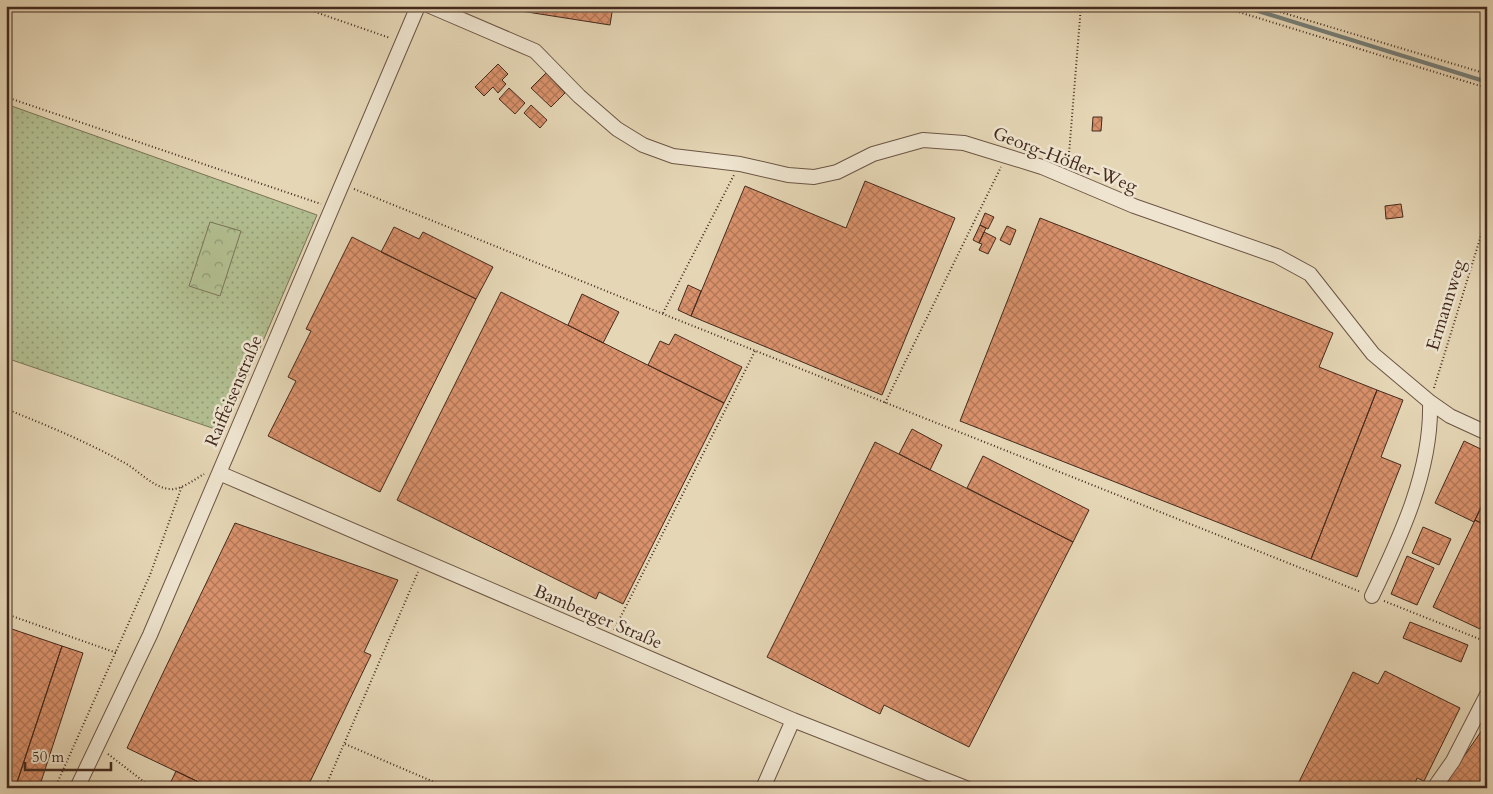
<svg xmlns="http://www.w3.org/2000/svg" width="1493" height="794" font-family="Cardo,serif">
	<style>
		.grass { fill: url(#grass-dots); stroke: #7b7457 }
		.park { fill: url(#park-crowns); stroke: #7b7457 }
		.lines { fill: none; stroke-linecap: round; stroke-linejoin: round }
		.stream { stroke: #767f78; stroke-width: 4 }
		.building { fill: url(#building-cross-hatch); stroke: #442a1e }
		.minor-casing { stroke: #6c5544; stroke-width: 16 }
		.path { stroke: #442a1e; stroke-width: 2; stroke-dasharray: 1 2.5; stroke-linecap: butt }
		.minor { stroke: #eee4cf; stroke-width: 14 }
		.labels { text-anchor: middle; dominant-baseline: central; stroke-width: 5; stroke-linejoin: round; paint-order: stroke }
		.street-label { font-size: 18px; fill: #442a1e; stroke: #eee4cf }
	</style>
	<defs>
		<pattern id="grass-dots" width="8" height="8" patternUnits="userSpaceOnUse" patternTransform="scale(1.25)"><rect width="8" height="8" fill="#b2be90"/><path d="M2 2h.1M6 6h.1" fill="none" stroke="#929b75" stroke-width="1.8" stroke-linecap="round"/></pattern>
		<pattern id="park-crowns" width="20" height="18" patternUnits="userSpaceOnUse" patternTransform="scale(1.25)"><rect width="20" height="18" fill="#b2be90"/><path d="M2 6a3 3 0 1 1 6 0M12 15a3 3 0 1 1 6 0" fill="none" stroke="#929b75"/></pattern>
		<pattern id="building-cross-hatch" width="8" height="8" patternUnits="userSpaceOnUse" patternTransform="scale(1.25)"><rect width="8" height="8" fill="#da926c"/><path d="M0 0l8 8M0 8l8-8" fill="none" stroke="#b27758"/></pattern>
	</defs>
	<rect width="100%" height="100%" fill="#e5d6b5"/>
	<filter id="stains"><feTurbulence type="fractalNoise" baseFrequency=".004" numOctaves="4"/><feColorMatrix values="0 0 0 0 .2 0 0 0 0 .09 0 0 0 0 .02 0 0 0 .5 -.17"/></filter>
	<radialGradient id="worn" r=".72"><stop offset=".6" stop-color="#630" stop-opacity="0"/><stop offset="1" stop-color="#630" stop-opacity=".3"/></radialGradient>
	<path class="grass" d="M6,104L317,215L224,432L6,358Z"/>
	<path class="park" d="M210,222L241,231L220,296L189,286Z"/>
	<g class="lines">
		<path class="stream" d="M1242,6L1487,82"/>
	</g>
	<path class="building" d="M508,6H613L610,25L508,9Z
		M498,64L508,74L502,80L506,84L498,93L493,87L484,96L475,87Z
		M546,73L565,93L551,107L531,88Z
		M509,88L525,103L515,114L499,99Z
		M531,105L547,120L540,128L524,113Z
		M1093,117H1102L1101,131H1092Z
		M865,181L955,218L882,395L691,316L745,186L846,228Z
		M1401,204L1403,217L1386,219L1385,206Z
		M985,213L994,217L988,229L980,225Z
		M1040,218L1333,333L1319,367L1377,390L1311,559L960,421Z
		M980,225L986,228L979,243L973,240Z
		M1007,226L1016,230L1010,245L1000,240Z
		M394,227L419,239L423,232L493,267L476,299L381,252Z
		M984,232L996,238L988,254L979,250L982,244L979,243Z
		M352,237L476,299L380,492L268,436L296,381L288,377L311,331L306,329Z
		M688,285L701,291L691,316L678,310Z
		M501,292L724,403L623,604L599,592L596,599L397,500Z
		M582,294L619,312L603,343L568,325Z
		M675,334L742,367L724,403L648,365L660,341L669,345Z
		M1377,390L1403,400L1381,457L1401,465L1357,577L1311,559Z
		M912,429L942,445L930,470L899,454Z
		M1464,441L1487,452V494L1474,522L1435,503Z
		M875,442L1073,542L969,747L884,705L880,714L767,657Z
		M983,456L1089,510L1073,542L967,488Z
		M1486,498H1487V526L1475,520Z
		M1475,520L1487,526V615L1480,629L1433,607Z
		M235,523L398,580L364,652L371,655L307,788H211L127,748Z
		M1423,527L1451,539L1439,565L1412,553Z
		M1407,556L1434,568L1417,605L1391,594Z
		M1410,622L1468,645L1461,662L1403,638Z
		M6,627L62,646L15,788H6Z
		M62,646L83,653L39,788H20L16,786Z
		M1385,671L1460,708L1424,781L1417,778L1413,788H1296L1353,672L1378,684Z
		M1487,723V788H1442Z
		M176,771L211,788H168Z"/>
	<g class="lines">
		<g class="minor-casing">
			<path id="minor" d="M430,6L535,51L579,96L617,129L643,145L673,156L740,164L788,175L814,177L837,172L873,154L923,140L964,143L1042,167L1134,206L1277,256L1310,274L1373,354L1430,402L1450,416L1487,433
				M219,473L793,720L966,788
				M1372,596C1401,536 1432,470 1430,402
				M77,788L150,635L418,6
				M763,788L793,720
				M1434,788L1453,761L1487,695"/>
		</g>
		<path class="path" d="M298,6L390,38
			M1219,6L1487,88
			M1260,6L1487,74
			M6,97L321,204
			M1068,166L1081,6
			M354,189L663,314L1361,592
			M663,313L734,175
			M1434,388L1487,216
			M885,403L1001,167
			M6,409C46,425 85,441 123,462C137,469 152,487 169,489C180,491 195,479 204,474
			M1384,601L1487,642
			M6,614L117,653
			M614,630L755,351
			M345,744L448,788
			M108,754L152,788
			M55,788L150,575L182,486
			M325,788L418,572"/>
		<use href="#minor" class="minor"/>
	</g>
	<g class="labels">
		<g class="street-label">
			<text transform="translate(1065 160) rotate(21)">Georg-Höfler-Weg</text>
			<text transform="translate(1446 305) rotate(-73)">Ermannweg</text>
			<text transform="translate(234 391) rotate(-67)">Raiffeisenstraße</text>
			<text transform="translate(598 617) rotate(23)">Bamberger Straße</text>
		</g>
	</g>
	<rect width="1493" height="794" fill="none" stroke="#e5d6b5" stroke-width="25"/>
	<rect x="8" y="8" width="1478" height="779" fill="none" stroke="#442a1e" stroke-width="2.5"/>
	<rect x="12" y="12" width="1468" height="769" fill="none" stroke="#442a1e"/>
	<path d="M25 762v8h86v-8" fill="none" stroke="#442a1e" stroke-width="2.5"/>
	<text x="32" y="762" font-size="15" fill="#442a1e" stroke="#eee4cf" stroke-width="4" paint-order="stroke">50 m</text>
	<rect width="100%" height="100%" filter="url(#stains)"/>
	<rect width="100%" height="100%" fill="url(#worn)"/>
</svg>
